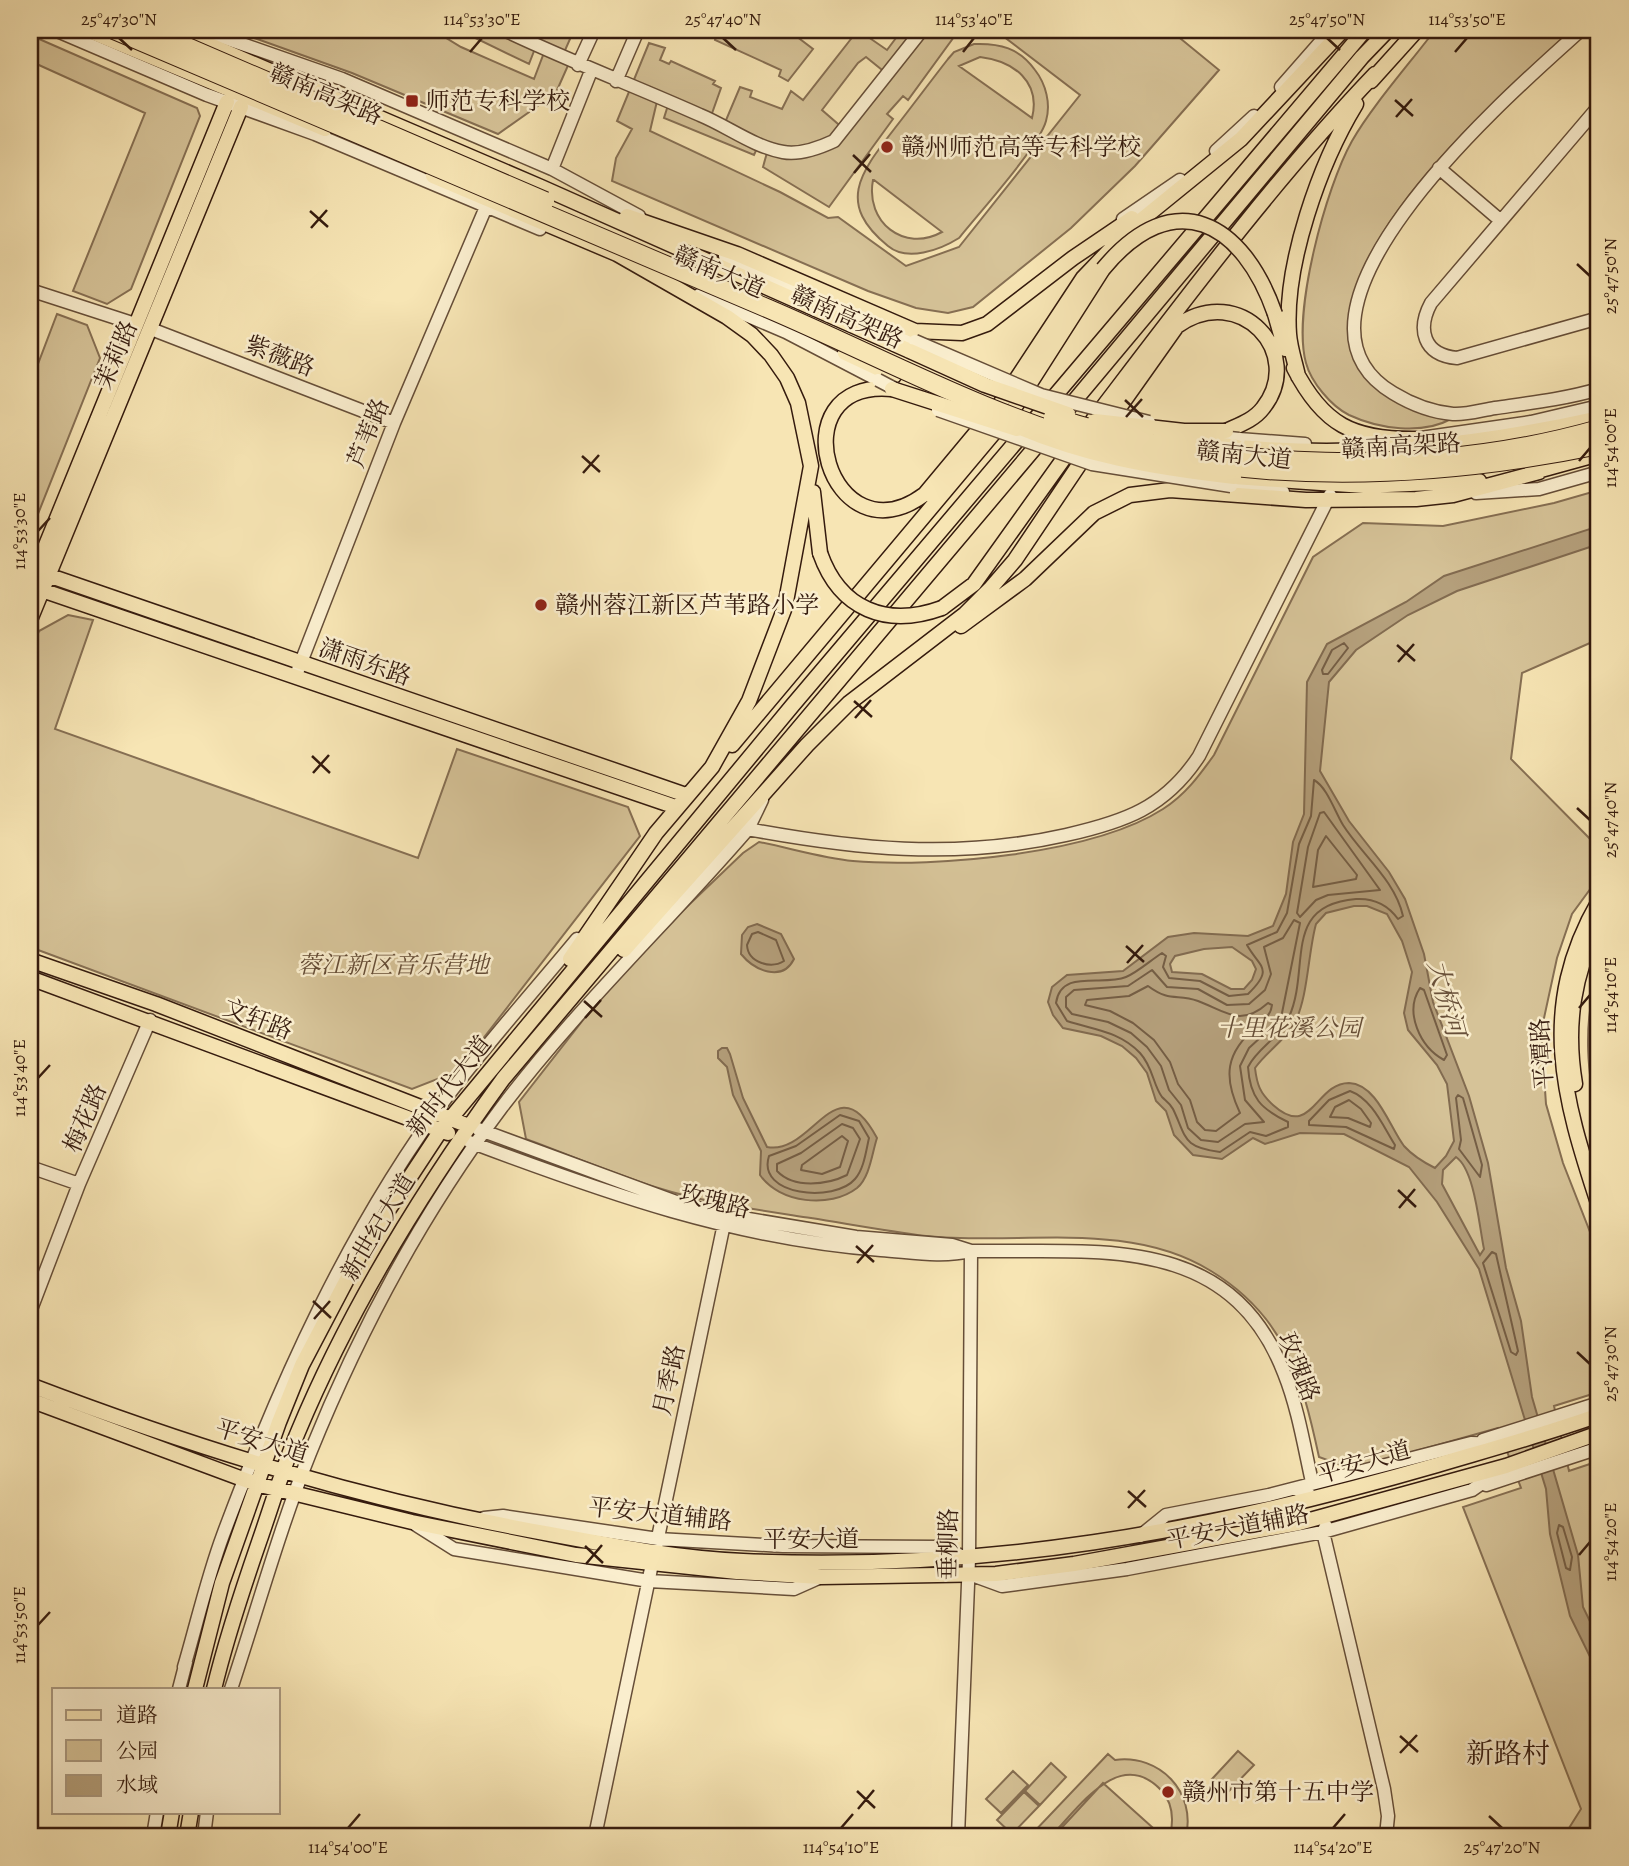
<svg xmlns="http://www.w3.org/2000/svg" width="1629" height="1866" font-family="Alegreya,'Noto Serif SC',serif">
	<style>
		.green { fill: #d6c398; stroke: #866f53; stroke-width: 2; fill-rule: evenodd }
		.water { fill: #b5a07c; stroke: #826b50; stroke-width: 2; fill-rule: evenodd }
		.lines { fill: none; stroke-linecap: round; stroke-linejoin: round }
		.shore { stroke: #755e45; stroke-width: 2 }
		.minor-casing { stroke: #664e38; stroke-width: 15 }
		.major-casing { stroke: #351b0e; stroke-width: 17 }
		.minor { stroke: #faeece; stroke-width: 12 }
		.major { stroke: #f7e5b4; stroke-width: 14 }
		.minor-bridge-casing { stroke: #664e38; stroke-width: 15; stroke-linecap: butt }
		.major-bridge-casing { stroke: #351b0e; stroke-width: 17; stroke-linecap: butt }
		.highway-bridge-casing { stroke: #351b0e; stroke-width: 20; stroke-linecap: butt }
		.minor-bridge { stroke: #faeece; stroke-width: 12 }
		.major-bridge { stroke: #f7e5b4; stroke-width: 14 }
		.highway-bridge { stroke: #f7e5b4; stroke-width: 18 }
		.ticks { fill: none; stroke: #351b0e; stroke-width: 2.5 }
		.poi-dot { fill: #8f2418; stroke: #faeece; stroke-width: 2.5 }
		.labels { text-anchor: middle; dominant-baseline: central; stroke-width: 5; stroke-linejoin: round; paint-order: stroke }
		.street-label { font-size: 24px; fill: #351b0e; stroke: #faeece }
		.poi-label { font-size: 24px; fill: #351b0e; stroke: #faeece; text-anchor: start }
		.park-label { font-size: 24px; font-style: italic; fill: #654d37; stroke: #faeece }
		.water-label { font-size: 26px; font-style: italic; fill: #68503a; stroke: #faeece }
		.quarter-label { font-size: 28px; fill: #351b0e; stroke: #faeece }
		.neatline { fill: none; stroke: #351b0e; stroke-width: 2.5 }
		.ticks-label { font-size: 18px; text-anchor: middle; fill: #351b0e }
	</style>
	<rect width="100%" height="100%" fill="#f7e5b4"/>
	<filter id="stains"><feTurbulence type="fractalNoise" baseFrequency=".00286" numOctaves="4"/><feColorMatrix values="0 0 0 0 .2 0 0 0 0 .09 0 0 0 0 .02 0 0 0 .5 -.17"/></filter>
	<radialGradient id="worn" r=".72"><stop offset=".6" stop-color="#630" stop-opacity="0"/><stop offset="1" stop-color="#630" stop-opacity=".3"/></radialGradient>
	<path class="green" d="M232,30H433L461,47L534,79L545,50L536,46L529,64L459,30H574L562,57L570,61L554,97L544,95L542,103L498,134L352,73Z
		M717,30H788L813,49L788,81L779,76L781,70L715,40Z
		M858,30L887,50L902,30H959L908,100L903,96L887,114L893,119L829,207L763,167L768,149L759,144L754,155L664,118L669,102L658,97L650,131L780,192L828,218L838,217L906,266L959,247L1080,95L995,30H1170L1219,70L1135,166L1071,228L973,307L948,313L916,308L868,291L612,181L616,158L632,129L617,121L649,43L665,48L660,60L669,64L671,61L715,81L713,84L721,88L710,119L724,125L740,87L752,91L750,97L782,109L791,91L803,100ZM866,57L887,74L845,130L822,110L858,63Z
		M1435,30H1571C1500,99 1312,253 1357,364C1370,395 1423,411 1451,419C1422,435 1379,429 1349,415C1331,406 1311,382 1306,363C1292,312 1326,187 1352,141C1372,106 1410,63 1435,30Z
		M30,35L197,108L200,116L131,289L107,304L73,291L145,113L30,61Z
		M974,44C1000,43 1019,48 1035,70C1046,84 1051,104 1046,121C1039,147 978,214 959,238C940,250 907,262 888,246C835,203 861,172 895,128C913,105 930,82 948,59L954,52ZM980,57C1014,61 1041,82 1032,118L959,66ZM873,180H874L942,232C904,253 865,222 873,180Z
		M57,314L87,325L100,358L30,534V385Z
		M1599,490V639L1522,673L1511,759L1599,848V877L1572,914L1557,958L1541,1032L1546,1104L1563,1163L1599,1255V1392L1554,1406L1569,1471L1599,1461V1836H1564L1581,1809L1463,1507L1521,1488L1498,1428L1352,1469L1319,1457C1302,1378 1285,1316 1211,1271C1127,1219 1019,1246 926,1236C887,1231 849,1224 811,1218C759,1210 705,1203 655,1187C612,1173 569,1155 526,1139L519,1102L626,965L743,853L759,842C790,848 822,858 853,861C935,868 1093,854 1163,809C1185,795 1199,776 1214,755L1313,557L1363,523L1443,526L1554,503Z
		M68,615L93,620L55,729L418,858L457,749L628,807L640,836L458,1071L412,1089L30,947V653L39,631Z
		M1599,972V1129C1588,1076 1581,1024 1599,972Z
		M1238,1751L1254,1765L1227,1793L1212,1779Z
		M1108,1754L1115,1760C1160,1754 1196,1792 1186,1836H1170C1174,1819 1173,1803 1161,1790C1119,1746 1079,1808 1051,1836H1030Z
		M1051,1763L1066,1777L1040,1805L1025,1791Z
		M1013,1771L1028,1785L1001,1813L986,1799Z
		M1103,1783L1162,1836H1054Z
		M1024,1792L1039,1806L1012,1834L997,1820Z"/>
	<path class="water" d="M1599,526V544L1457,591L1408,615L1356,650L1329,682L1320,771L1349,821L1389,872L1405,899L1424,954L1433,1002L1469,1096L1488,1163L1506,1268L1521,1321L1532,1397L1578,1555L1583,1607L1599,1640V1675L1570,1616L1550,1534L1546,1489L1479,1269L1437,1202L1409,1167L1344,1134L1300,1133L1265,1144L1253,1138L1222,1159L1193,1155L1174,1135L1166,1111L1156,1101L1147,1073L1136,1058L1122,1046L1101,1036L1063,1028L1053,1015L1048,1002L1052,987L1067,975L1123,971L1168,937L1194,933L1248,936L1273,926L1286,894L1293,842L1304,814L1307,682L1327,644L1406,602L1444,576ZM1354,906H1367L1387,914L1402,941L1412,972L1404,1013L1408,1030L1437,1065L1447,1084L1454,1141L1446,1156L1435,1168C1423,1162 1413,1156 1404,1146C1390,1128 1377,1084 1349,1083C1315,1083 1312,1140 1273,1105C1260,1093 1257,1085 1255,1068C1267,1051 1285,1041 1295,1022C1308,997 1308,953 1316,924L1326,913ZM1232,947L1252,961L1256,969L1252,980L1244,989H1231L1202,974L1172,972L1170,964L1175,956L1204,949ZM1456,1157C1475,1170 1479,1226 1484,1249L1480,1255L1442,1184L1443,1170Z
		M757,924L781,934L794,959C782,983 754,970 741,954L742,935L748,927Z
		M722,1048H727L730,1054L743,1098L767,1147C813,1156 836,1061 877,1138C872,1153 870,1177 857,1188C830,1209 779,1203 760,1175L761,1151L733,1095L727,1067L718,1058V1051Z"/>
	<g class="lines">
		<path class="shore" d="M1344,643L1348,648L1328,674H1323L1322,670L1332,650Z
			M1314,780C1327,787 1335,812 1343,825C1362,855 1395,880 1403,916L1398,919C1388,905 1374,898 1356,899C1281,905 1311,968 1289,1017C1280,1038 1258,1047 1248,1067C1250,1098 1261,1109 1288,1122V1127L1266,1136L1250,1132L1220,1152C1182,1147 1187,1138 1173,1109C1170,1103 1166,1101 1162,1097C1153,1085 1153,1067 1140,1053C1119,1031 1094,1030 1067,1021L1056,1003C1061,968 1103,987 1126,977C1138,972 1151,960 1162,953L1166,956L1163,967L1169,978L1200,981L1229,996L1248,994C1275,968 1259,967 1247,945L1277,932L1287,913L1299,844L1311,816Z
			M1324,812L1380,890L1328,895L1316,900L1300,917L1297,913L1308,847L1320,813Z
			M1326,836L1357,875L1356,879L1313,887L1318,850Z
			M1294,920L1300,923L1282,1013L1274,1025L1249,1048L1240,1066L1245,1100L1264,1122L1245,1124L1218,1142L1201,1140L1188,1128L1181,1105L1169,1090L1161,1066L1147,1047L1131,1033L1108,1022L1072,1014L1066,1007V997L1074,990L1128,986L1152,970L1167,987L1198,989L1227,1005L1249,1004L1265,990L1271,974L1264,947L1283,938Z
			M758,932L776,940L784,961C771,969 748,963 747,945L752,934Z
			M1148,986C1171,1003 1177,993 1198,1001C1225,1011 1240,1028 1268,1003L1272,1005C1271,1015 1264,1020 1257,1026C1225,1053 1223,1077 1240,1113L1216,1131L1205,1130L1197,1122L1190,1100L1178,1084L1170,1062L1154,1040L1133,1023L1110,1011L1085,1005L1087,1000L1129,996Z
			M1420,988L1424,990L1447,1055L1444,1060C1420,1047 1404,1012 1420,988Z
			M1350,1091C1372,1099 1383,1126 1395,1145L1394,1149L1346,1127L1309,1125V1121L1329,1100Z
			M1458,1095L1463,1098L1482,1165L1480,1177L1459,1149L1461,1140L1456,1098Z
			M1349,1100L1361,1109L1371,1123L1370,1127L1348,1118L1330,1117L1335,1107Z
			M840,1115L859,1121L869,1138C866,1151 864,1169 855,1179C835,1203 756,1196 769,1156L796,1146Z
			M842,1124L853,1128L860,1139L847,1175C827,1185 794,1189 777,1171V1164L801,1153Z
			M842,1136L848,1141L840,1167L822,1174L801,1170L802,1165Z
			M1492,1252L1496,1254L1518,1351L1516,1355L1511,1352L1483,1263Z
			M1559,1525L1563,1527L1572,1557L1570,1570L1566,1568L1557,1533Z"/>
		<g class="minor-casing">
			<path id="minor" d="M55,30L207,95L315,134L540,229
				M202,30L342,79L552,169L639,216
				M504,30C569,61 635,86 700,115C727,126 754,147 783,152C799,155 819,148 834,141L922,30
				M1581,30C1519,86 1256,311 1393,393C1411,404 1431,412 1453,414C1466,415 1482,410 1495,408C1530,403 1565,399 1599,389
				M578,65L594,30
				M616,81L638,30
				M1281,87L1331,30
				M1599,106L1431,303C1417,329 1423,355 1457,358L1599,318
				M1216,151L1254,116
				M1439,168L1501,221
				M552,169L591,71
				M1123,219L1180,180
				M725,256L915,341
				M30,290L135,324
				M699,295L786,332L878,380
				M151,329L394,423
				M1239,439L1305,444
				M1407,440L1531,422L1599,406
				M1231,486L1283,492
				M1476,493L1539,489L1599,472
				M298,670L394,423L486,207
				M742,828C853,849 955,860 1066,835C1124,822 1165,808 1199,756L1330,495
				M478,1129L676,1202L725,1215L856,1237L952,1245L971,1251
				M470,1142C606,1193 735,1239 881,1250C911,1252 941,1258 971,1251C1095,1253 1229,1231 1284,1373C1298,1408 1304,1446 1312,1482L1297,1504
				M30,1167L79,1184
				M30,1312L79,1184L150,1020
				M1483,1440L1599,1403
				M1486,1485L1599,1448
				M484,1518L503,1516L658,1539L783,1546L939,1547L962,1556
				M416,1525L454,1549L649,1581L794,1589L821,1577
				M1326,1526L1323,1532L1384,1789L1388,1816L1386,1836
				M1140,1536L1166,1515L1269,1495L1471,1443L1502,1444
				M656,1547L725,1219
				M972,1575L1002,1586L1127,1569L1323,1532L1472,1490L1502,1469
				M184,1667C197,1623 207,1578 223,1535C280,1382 350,1226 449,1094C489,1041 534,991 577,939
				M179,1689L186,1662
				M231,1689C257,1611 279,1530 310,1453C359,1332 423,1212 502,1107C577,1008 667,923 748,829L762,800
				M153,1836L157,1812
				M204,1836L207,1812
				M595,1836L652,1564
				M958,1836L969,1559L971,1251"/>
		</g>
		<g class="major-casing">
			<path id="major" d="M87,30L325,129
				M175,30L541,187L910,351
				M1371,81L1417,30
				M433,176L624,257
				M627,216L737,254L915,331L962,333L987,324L1073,258L1132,218
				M1275,314L1285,349
				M845,353L894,376
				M1294,368C1323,425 1353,440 1417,439
				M1298,376C1295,362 1290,348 1289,334C1284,264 1320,163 1356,104
				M892,389C775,378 830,565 925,494L1000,404L1083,278L1129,230L1241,139L1343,30
				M1066,411L1362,57L1388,30
				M1093,420C1183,302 1273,181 1375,74
				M1109,422L1177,326C1240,281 1306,354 1263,408C1254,420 1239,425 1226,431
				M1238,447C1362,458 1478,445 1599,418
				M1530,473L1599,454
				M1234,477L1364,486L1479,481
				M813,492L820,553
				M30,569L686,795
				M33,577L227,102
				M30,586L676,807
				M942,608L974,584L1072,447
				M30,620L241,107
				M961,626L1025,579L1094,513L1130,495L1170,490L1306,500L1416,499L1453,495L1539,472
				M732,745L1013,410L1103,269
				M1599,901C1537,1008 1563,1097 1599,1206
				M624,950L807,745L849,703L965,614L990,589L1015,560L1089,450
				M570,959L656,833L712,767L749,701L785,607L811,466L798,403L787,378L771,355L752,335L727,317L617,254
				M30,960L156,1004L469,1126
				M30,978L448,1133
				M1575,1084C1565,1024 1574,975 1599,921
				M30,1385C203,1451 367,1501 550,1534C614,1546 678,1558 743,1561C984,1572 1206,1532 1437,1465C1491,1449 1546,1434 1599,1415
				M30,1400L256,1484L412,1522L576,1555L737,1572L821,1577L996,1574L1074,1564L1299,1523L1506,1466L1599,1433
				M195,1689L222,1583L279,1422L302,1365L364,1247L441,1130L792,706L1365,30
				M214,1689C226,1639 242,1591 259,1542C272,1505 283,1467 298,1432C351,1305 423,1189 503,1079L1044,437
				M168,1836L172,1812
				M187,1836L191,1812"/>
		</g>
		<use href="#minor" class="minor"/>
		<use href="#major" class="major"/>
		<g class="minor-bridge-casing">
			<path id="minor-bridge" d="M915,341L1041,395L1149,422
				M878,380L899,391
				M938,410L1092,464L1231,486
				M1211,436L1239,439"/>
		</g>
		<g class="major-bridge-casing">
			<path id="major-bridge" d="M1103,269C1174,183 1243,222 1275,314
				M910,351L985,385L1068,414
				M892,389L1017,429
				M1095,421L1184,431H1226
				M1009,423C1083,456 1154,468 1234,477
				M1160,436L1237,447
				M820,553C840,610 887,628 942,608"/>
		</g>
		<g class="highway-bridge-casing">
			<path id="highway-bridge" d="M114,30C332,123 550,216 769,309C879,356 988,416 1105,447C1128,453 1152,455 1175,459C1317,483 1459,474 1599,445
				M148,30L545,201
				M1053,417C1219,472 1431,477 1599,429"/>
		</g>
		<use href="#minor-bridge" class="minor-bridge"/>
		<use href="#major-bridge" class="major-bridge"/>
		<use href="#highway-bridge" class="highway-bridge"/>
	</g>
	<path class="ticks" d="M119,38L132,50M723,38L736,50M1327,38L1340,50M470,52L482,38M963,52L974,38M1455,52L1467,38M1395,100L1413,116M1396,117L1412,99M853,155L871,172M854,173L870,154M310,211L328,227M311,228L327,210M1577,264L1590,276M1125,400L1143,417M1126,417L1142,399M582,456L600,472M1579,461L1590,448M583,473L599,455M38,531L50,518M1397,645L1415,661M1398,662L1414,644M854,701L872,717M855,718L871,700M312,756L330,773M313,773L329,755M1577,808L1590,820M1126,946L1144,962M1127,963L1143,945M584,1001L602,1017M1579,1008L1590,995M585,1018L601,1000M38,1078L50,1065M1398,1190L1416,1207M1399,1208L1415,1189M856,1246L874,1262M857,1263L873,1245M313,1301L331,1318M314,1319L330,1301M1577,1352L1590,1364M1128,1491L1146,1507M1128,1508L1145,1490M585,1546L603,1563M1579,1555L1590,1542M586,1564L602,1545M38,1625L50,1612M1400,1736L1418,1752M1400,1753L1417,1735M857,1791L875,1808M858,1809L874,1790M1489,1816L1502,1828M348,1828L360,1814M841,1828L853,1814M1333,1828L1345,1814"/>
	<g class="poi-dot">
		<rect x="405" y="94" width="14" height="14" rx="3.5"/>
		<circle cx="887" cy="147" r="7"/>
		<circle cx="541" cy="605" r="7"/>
		<circle cx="1168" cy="1792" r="7"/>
	</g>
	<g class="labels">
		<g class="street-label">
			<text transform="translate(326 94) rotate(23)">赣南高架路</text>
			<text transform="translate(719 272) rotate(23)">赣南大道</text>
			<text transform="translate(847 317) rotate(24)">赣南高架路</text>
			<text transform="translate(116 355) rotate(-67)">茉莉路</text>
			<text transform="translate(280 356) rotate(21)">紫薇路</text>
			<text transform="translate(368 433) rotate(-68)">芦苇路</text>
			<text transform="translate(1401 446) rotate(-3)">赣南高架路</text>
			<text transform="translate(1244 455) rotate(6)">赣南大道</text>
			<text transform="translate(365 662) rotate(19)">潇雨东路</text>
			<text transform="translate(258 1019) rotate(21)">文轩路</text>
			<text transform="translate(1542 1054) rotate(-94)">平潭路</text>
			<text transform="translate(449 1086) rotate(-52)">新时代大道</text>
			<text transform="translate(85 1118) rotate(-67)">梅花路</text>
			<text transform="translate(715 1201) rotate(14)">玫瑰路</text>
			<text transform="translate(378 1227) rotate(-59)">新世纪大道</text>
			<text transform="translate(1299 1367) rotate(68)">玫瑰路</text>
			<text transform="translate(669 1380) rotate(-78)">月季路</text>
			<text transform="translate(262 1441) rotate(17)">平安大道</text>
			<text transform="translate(1364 1462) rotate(-16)">平安大道</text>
			<text transform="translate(660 1514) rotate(6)">平安大道辅路</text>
			<text transform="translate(1238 1527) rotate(-11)">平安大道辅路</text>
			<text x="811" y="1539">平安大道</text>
			<text transform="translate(948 1544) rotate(-89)">垂柳路</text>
		</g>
		<g class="poi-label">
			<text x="426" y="101">师范专科学校</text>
			<text x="901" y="147">赣州师范高等专科学校</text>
			<text x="555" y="605">赣州蓉江新区芦苇路小学</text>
			<text x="1182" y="1792">赣州市第十五中学</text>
		</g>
		<g class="park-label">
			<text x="393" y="965">蓉江新区音乐营地</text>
			<text x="1289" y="1028">十里花溪公园</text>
		</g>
		<g class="water-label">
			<text transform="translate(1446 998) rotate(75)">大桥河</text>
		</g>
		<g class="quarter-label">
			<text x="1508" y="1754">新路村</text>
		</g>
	</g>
	<rect width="1629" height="1866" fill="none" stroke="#f7e5b4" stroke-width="77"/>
	<rect x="52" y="1688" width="228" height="126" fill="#faeece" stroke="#ab9a81" stroke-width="2"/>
	<rect x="66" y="1710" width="35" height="10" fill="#f7e5b4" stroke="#ab9a81" stroke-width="2"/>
	<text x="116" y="1722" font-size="21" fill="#351b0e">道路</text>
	<rect x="66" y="1740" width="35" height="21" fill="#d6c398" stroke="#ab9a81" stroke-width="2"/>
	<text x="116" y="1758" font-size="21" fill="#351b0e">公园</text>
	<rect x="66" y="1775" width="35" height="21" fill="#b5a07c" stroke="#ab9a81" stroke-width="2"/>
	<text x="116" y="1792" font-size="21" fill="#351b0e">水域</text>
	<rect x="38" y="38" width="1552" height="1790" class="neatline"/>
	<g class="ticks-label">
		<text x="119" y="25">25°47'30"N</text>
		<text x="482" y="25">114°53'30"E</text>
		<text x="723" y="25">25°47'40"N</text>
		<text x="974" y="25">114°53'40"E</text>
		<text x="1327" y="25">25°47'50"N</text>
		<text x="1467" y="25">114°53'50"E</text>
		<text transform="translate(1610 276) rotate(-90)" y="6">25°47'50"N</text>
		<text transform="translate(1610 448) rotate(-90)" y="6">114°54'00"E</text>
		<text transform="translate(19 531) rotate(-90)" y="6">114°53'30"E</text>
		<text transform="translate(1610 820) rotate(-90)" y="6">25°47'40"N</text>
		<text transform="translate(1610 995) rotate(-90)" y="6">114°54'10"E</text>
		<text transform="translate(19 1078) rotate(-90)" y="6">114°53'40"E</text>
		<text transform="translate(1610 1364) rotate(-90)" y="6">25°47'30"N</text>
		<text transform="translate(1610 1542) rotate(-90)" y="6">114°54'20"E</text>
		<text transform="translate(19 1625) rotate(-90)" y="6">114°53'50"E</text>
		<text x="348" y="1853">114°54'00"E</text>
		<text x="841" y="1853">114°54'10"E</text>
		<text x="1333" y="1853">114°54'20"E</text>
		<text x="1502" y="1853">25°47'20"N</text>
	</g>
	<rect width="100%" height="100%" filter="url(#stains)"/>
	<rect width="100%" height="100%" fill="url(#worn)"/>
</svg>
